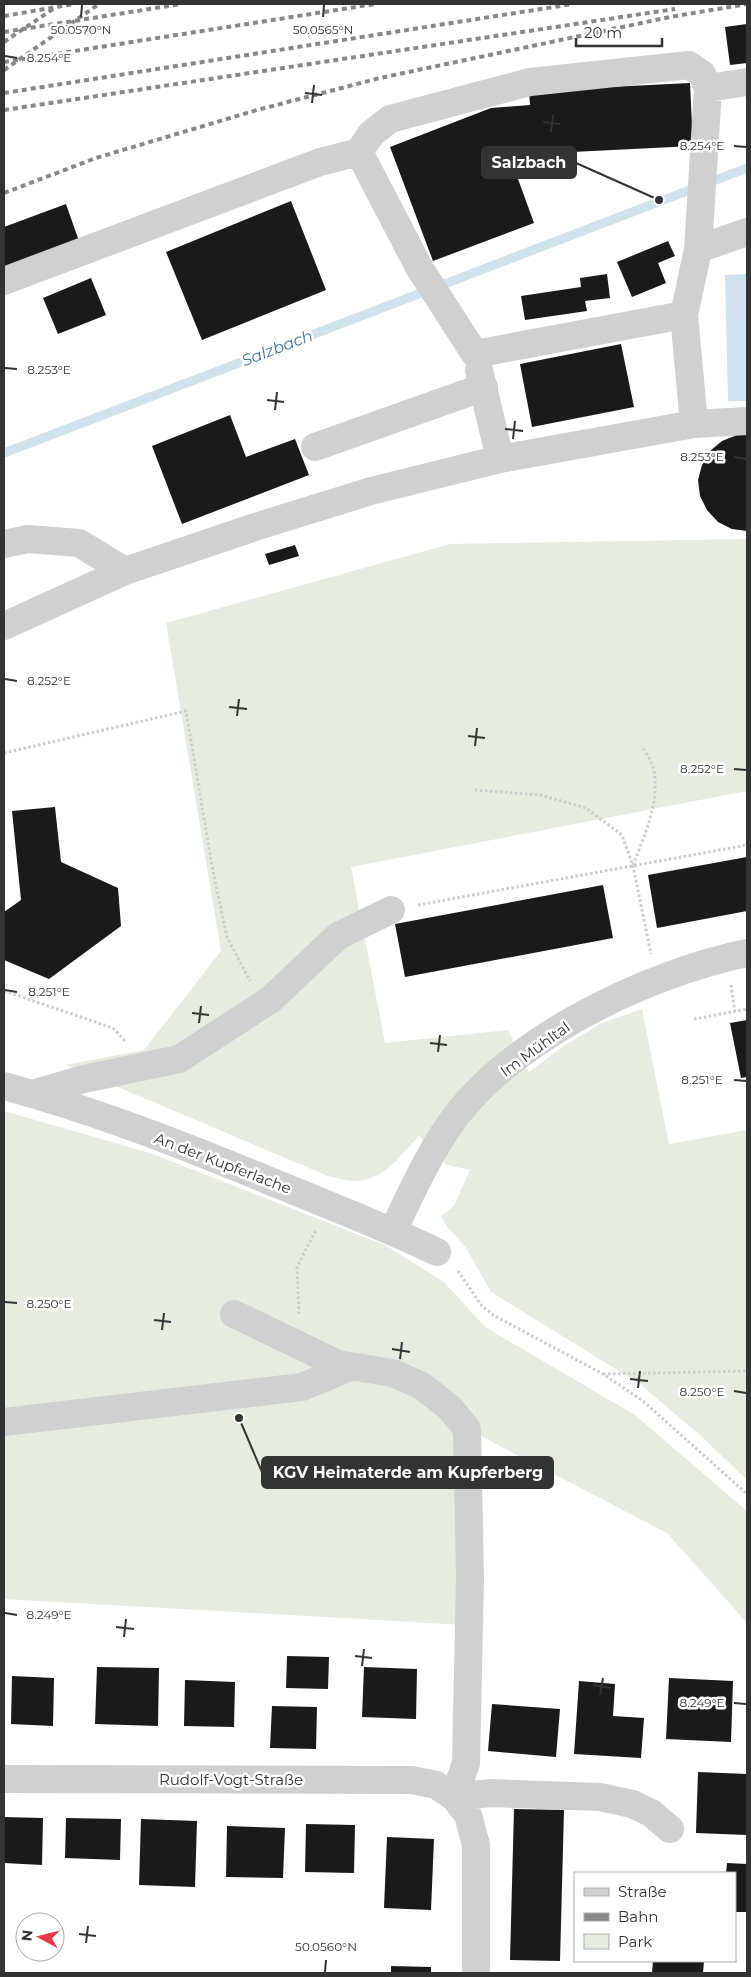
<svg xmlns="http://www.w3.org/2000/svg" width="751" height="1977" font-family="Montserrat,sans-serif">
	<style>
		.green { fill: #e6ecdf }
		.water { fill: #cfe2ee }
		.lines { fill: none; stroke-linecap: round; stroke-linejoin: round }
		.stream { stroke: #cfe2ee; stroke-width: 9 }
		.building { fill: #1a1a1a }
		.path { stroke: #cdcdcd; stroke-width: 3; stroke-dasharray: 2.5 2.5; stroke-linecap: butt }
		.minor { stroke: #d0d0d0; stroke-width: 28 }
		.rail { stroke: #888; stroke-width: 4; stroke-dasharray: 5 4; stroke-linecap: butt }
		.ticks { fill: none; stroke: #333; stroke-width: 2 }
		.labels { text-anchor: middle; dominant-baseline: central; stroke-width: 5; stroke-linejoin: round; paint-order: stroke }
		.street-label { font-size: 15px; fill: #333; stroke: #fff }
		.water-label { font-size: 16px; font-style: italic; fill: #3f7597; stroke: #fff }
		.ticks-label { font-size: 12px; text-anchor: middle; fill: #333; stroke: #fff; stroke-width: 5; stroke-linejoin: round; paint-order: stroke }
		.leader { fill: none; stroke: #333; stroke-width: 2 }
		.callout-dot { fill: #333; stroke: #fff; stroke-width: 2 }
		.callout { fill: #333; stroke: #333; stroke-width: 2 }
		.callout-label { font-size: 16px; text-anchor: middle; font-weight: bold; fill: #fff }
	</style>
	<rect width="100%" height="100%" fill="#fff"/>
	<path class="green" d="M747,539V791L351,867L385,1043L508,1030L529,1072L562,1047L602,1023L642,1009L669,1144L747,1130V1480L701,1436L640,1384L491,1292L465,1246L448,1228L441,1216L454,1206L470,1170L447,1165L419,1136C400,1155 386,1180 355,1181C346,1181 336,1177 328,1176L66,1065L144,1050L221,951L166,623L450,544Z
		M4,1111L150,1153L385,1245L444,1282L485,1327L635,1415L747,1511V1623L667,1533L477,1434L482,1626L4,1599Z"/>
	<path class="water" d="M747,274V401H728L725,275Z"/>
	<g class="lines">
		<path class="stream" d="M4,453L747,168"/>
	</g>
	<path class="building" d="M747,24V63L730,65L725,27Z
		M690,83L693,146L532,154L510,157L534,223L433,261L390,147L491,108L530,105L529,91Z
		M291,201L326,290L202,340L166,252Z
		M66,204L80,244L4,272V227Z
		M668,241L675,256L658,263L666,283L632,297L617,262Z
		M607,274L610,298L585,301L587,311L525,320L521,296L581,287L580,278Z
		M91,278L106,315L58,334L43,298Z
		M621,344L634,407L532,427L520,364Z
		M230,415L246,457L295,439L309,475L182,524L152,446Z
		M737,435H747V531L732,529L718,522L707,510L700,496L698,480L702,465L710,451L722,441Z
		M295,545L299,556L269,565L265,554Z
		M55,807L61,862L118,888L121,926L49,979L4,960V912L21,900L12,811Z
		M747,857V911L657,928L648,875Z
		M603,885L613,938L405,977L395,924Z
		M747,1020V1077L741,1078L730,1023Z
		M287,1656L329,1657L328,1689L286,1688Z
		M97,1667L159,1668L158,1726L95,1724Z
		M364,1667L417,1669L416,1719L362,1717Z
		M12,1676L54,1678L53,1726L11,1724Z
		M669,1678L733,1681L731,1742L666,1739Z
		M185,1680L235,1682L234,1727L184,1726Z
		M579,1681L615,1684L613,1716L644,1718L641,1758L574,1754Z
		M492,1704L560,1709L556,1757L488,1751Z
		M272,1706L317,1707L316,1749L270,1748Z
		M698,1772L747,1774V1835L696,1833Z
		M514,1809L564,1810L560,1961L510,1960Z
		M4,1817L43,1818L42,1865L4,1863Z
		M66,1818L121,1819L120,1860L65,1858Z
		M141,1819L197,1821L195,1887L139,1885Z
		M306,1824L355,1825L354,1873L305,1872Z
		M227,1826L285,1828L283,1878L226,1877Z
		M387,1837L434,1839L431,1910L384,1908Z
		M727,1863L747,1864V1912H735V1873H726Z
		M653,1961H704L703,1973H652Z
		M391,1966L431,1967V1973H391Z"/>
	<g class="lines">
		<path class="path" d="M4,753L186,711L212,866L227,937L250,981
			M475,790L540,795L586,808L622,835L633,866L651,954
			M633,865C645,835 661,799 653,767C651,760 645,752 642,746
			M418,905L747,845
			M731,985L735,1012
			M4,991L113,1028L126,1042
			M694,1019L747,1009
			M458,1271L482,1306L493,1315L603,1374L643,1401L747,1494
			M299,1314L297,1267L316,1230
			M603,1374L747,1371"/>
		<path class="minor" d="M708,88L747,82
			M359,152L420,269L475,354L684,315
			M698,249L747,232
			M4,281L320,162L359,152L371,134L390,119L530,82L689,65L702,74L708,88L698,249L684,315L694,424
			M479,370L500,459
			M315,447L484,387
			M4,544L28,539L79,543L125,571
			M4,626L125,571L255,527L371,491L500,459L694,424L747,421
			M4,1086C93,1110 180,1144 265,1179C323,1203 381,1225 437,1252
			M32,1094L84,1079L179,1059L270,1000L338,936L391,910
			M393,1231C409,1197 425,1162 446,1130C505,1041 645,974 747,953
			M234,1314L338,1364L393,1373L422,1386L450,1408L467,1429L470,1577L466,1763L454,1797L490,1793L600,1797L632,1804L651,1813L670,1829
			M4,1422L302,1387L350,1367
			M4,1779L412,1780L436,1785L454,1797L468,1815L476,1845V1973"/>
		<path class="rail" d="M4,16L74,4
			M4,32L181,4
			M4,42L53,9
			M4,62L375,4
			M4,70L99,4
			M4,93L573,4
			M4,110L675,9
			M4,193L96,158L257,110L380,78L670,17L747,4"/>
	</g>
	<path class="ticks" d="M81,17L82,5M323,17L324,5M5,56L17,58M305,93L322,95M312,103L314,85M543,122L560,124M551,132L553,115M734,146L746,147M5,368L17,369M267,400L284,402M275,410L277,392M505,429L523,431M513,439L515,421M734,457L746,459M5,679L17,681M229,707L247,709M237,716L239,699M468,736L485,738M475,746L477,728M734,769L746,770M5,990L17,992M192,1013L209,1015M199,1023L201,1006M430,1043L447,1045M438,1052L440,1035M734,1080L746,1081M5,1302L17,1303M154,1320L171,1322M162,1330L164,1313M392,1349L410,1352M400,1359L402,1342M630,1379L648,1381M638,1388L640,1371M734,1391L746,1393M5,1613L17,1615M116,1627L134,1629M124,1637L126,1619M355,1656L372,1658M362,1666L364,1649M593,1685L610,1688M600,1695L603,1678M734,1703L746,1704M79,1934L96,1936M86,1943L88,1926M325,1972L326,1960"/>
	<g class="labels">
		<g class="street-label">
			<text transform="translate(535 1049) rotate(-36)">Im Mühltal</text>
			<text transform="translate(223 1163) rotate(21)">An der Kupferlache</text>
			<text x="231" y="1779">Rudolf-Vogt-Straße</text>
		</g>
		<g class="water-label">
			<text transform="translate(277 348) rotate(-21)">Salzbach</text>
		</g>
	</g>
	<g class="ticks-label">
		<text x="81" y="34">50.0570°N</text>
		<text x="323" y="34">50.0565°N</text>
		<text x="49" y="62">8.254°E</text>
		<text x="702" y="150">8.254°E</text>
		<text x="49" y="374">8.253°E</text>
		<text x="702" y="461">8.253°E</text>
		<text x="49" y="685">8.252°E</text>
		<text x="702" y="773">8.252°E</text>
		<text x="49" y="996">8.251°E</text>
		<text x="702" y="1084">8.251°E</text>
		<text x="49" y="1308">8.250°E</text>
		<text x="702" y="1396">8.250°E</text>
		<text x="49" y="1619">8.249°E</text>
		<text x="702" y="1707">8.249°E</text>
		<text x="326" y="1951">50.0560°N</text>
	</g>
	<path class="leader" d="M659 200L576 163M239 1418L262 1472"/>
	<g class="callout-dot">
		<circle cx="659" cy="200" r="5"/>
		<circle cx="239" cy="1418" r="5"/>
	</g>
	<g class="callout">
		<rect x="482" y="147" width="94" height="31" rx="5"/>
		<rect x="262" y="1457" width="291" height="31" rx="5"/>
	</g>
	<g class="callout-label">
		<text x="529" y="168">Salzbach</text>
		<text x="408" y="1478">KGV Heimaterde am Kupferberg</text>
	</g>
	<rect width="751" height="1977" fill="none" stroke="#333333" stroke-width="10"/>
	<rect x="574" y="1872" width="162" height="90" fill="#ffffff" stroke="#adadad"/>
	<rect x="584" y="1888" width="25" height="8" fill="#d0d0d0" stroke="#adadad"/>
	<text x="618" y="1897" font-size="15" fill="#333333">Straße</text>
	<rect x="584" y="1913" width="25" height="8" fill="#888888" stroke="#adadad"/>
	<text x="618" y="1922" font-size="15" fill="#333333">Bahn</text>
	<rect x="584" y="1934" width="25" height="15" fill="#e6ecdf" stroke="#adadad"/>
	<text x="618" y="1947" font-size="15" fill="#333333">Park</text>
	<g transform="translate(40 1937) rotate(277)"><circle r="24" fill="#ffffff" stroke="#adadad"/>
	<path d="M0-4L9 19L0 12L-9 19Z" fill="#e63946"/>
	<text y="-8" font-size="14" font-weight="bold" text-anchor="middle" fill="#333333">N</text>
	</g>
	<path d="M576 38v8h86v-8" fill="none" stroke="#333333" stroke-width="2.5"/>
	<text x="584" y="38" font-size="15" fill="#333333" stroke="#ffffff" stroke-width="4" paint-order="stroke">20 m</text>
</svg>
